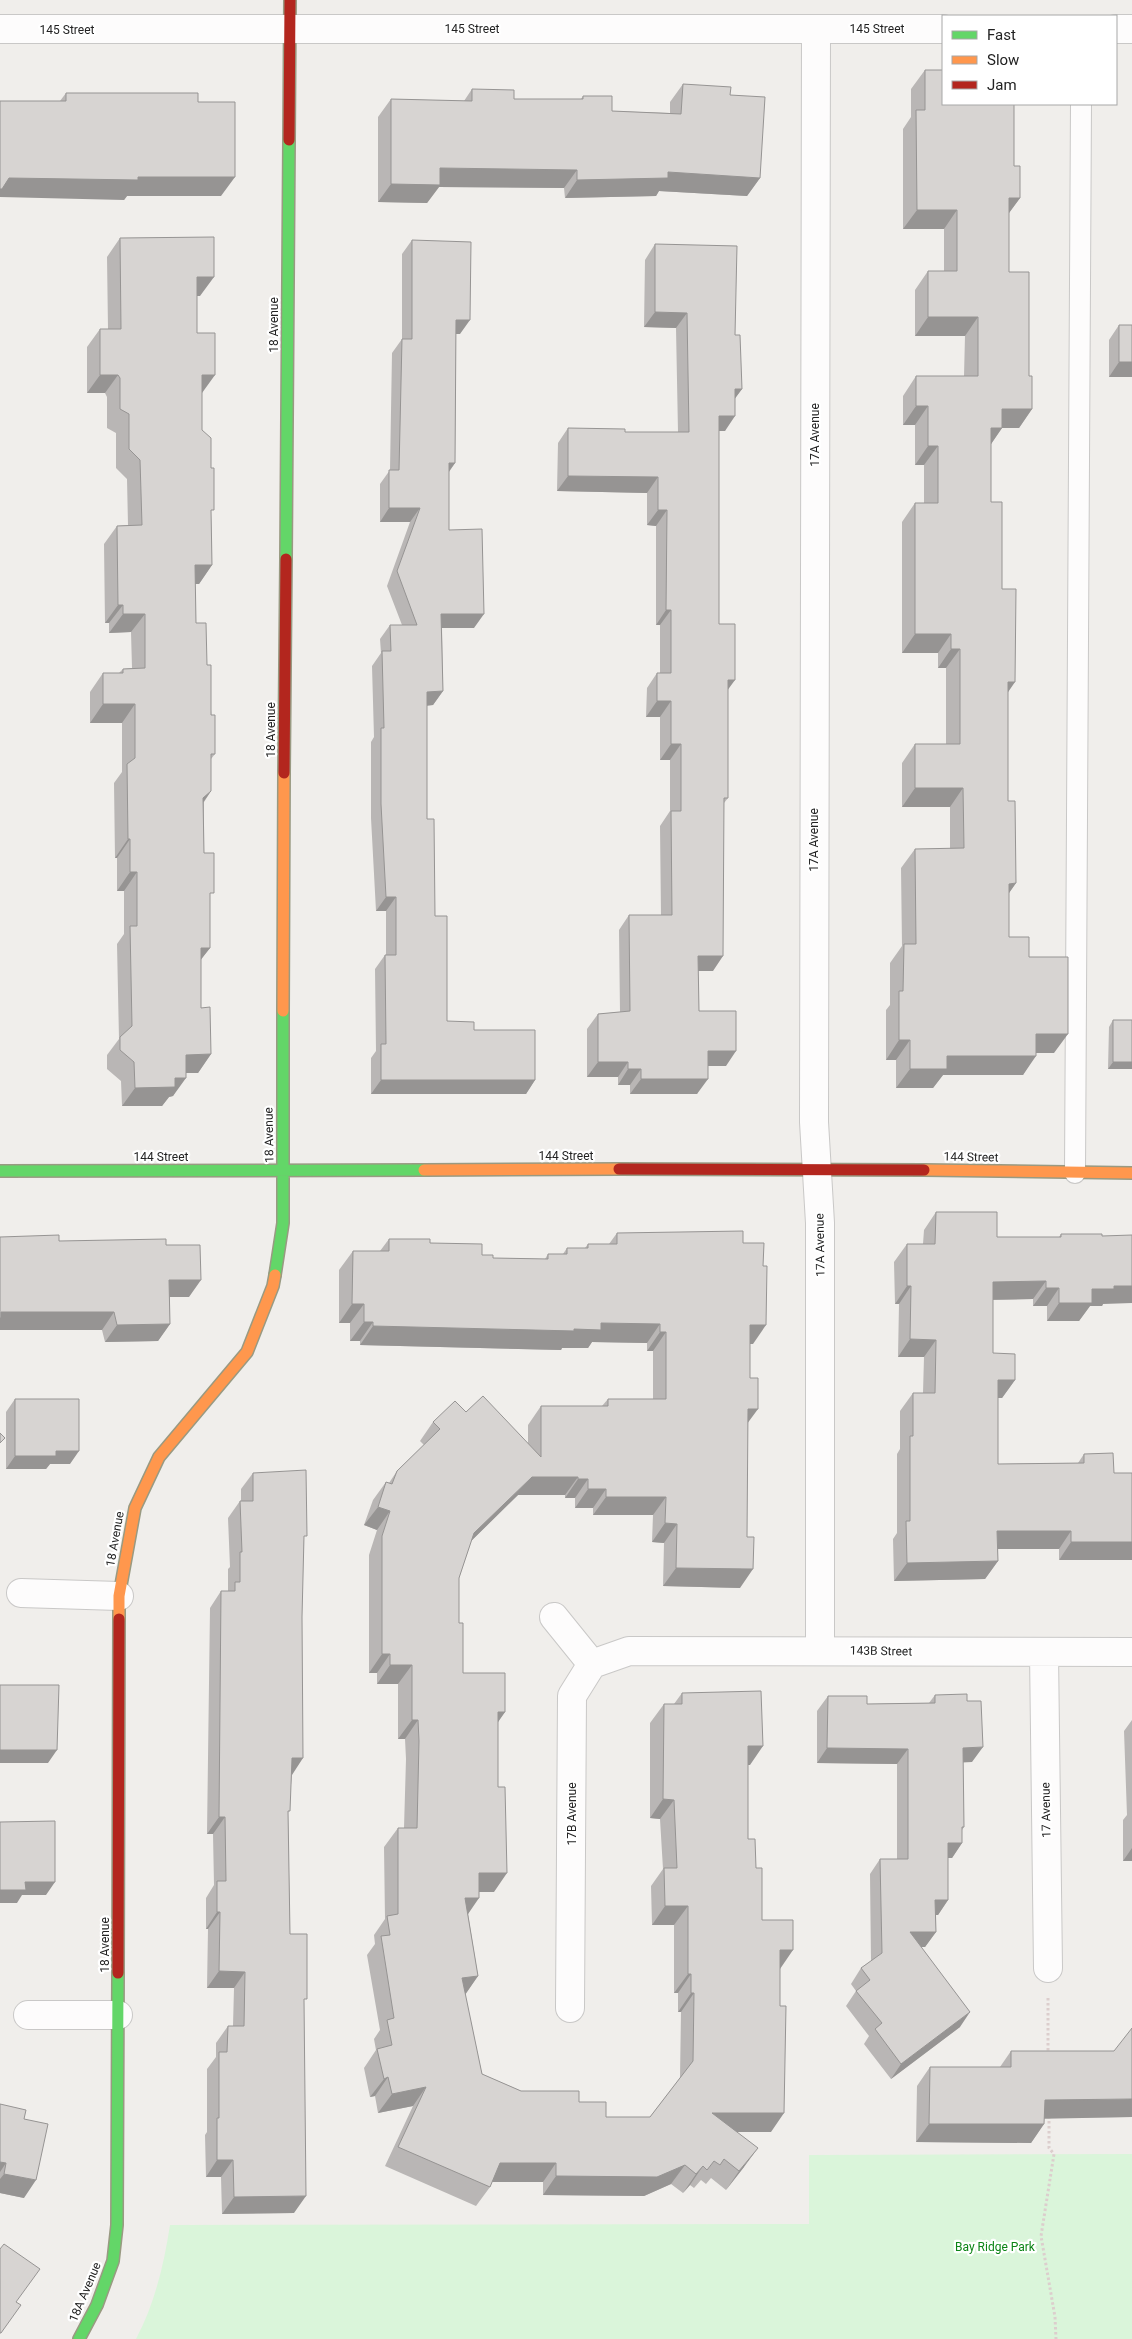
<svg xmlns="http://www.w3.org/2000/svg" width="1132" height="2339" font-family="Roboto,sans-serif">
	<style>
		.park { fill: #daf5da }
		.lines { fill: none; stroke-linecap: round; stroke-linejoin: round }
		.lane-casing { stroke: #c9c8c7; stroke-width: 22 }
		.street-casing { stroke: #c9c8c7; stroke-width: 30 }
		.fast-casing { stroke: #999a82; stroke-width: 14 }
		.slow-casing { stroke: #999a82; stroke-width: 14 }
		.jam-casing { stroke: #999a82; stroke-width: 14 }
		.path { stroke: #dccecd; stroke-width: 3; stroke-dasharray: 2.5 2.5; stroke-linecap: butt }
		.lane { stroke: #fdfcfc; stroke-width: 20 }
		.street { stroke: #fdfcfc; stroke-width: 28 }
		.fast { stroke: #63d668; stroke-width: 11 }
		.slow { stroke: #ff974d; stroke-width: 11 }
		.jam { stroke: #b3261e; stroke-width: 11 }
		.wall { fill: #b9b6b5 }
		.shaded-wall { fill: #969493 }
		.building { fill: #d7d4d2; stroke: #969493 }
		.labels { text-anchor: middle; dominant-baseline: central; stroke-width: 4.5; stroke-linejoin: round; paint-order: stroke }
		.street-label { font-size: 12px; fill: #222; stroke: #fff }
		.park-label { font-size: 12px; fill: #0c8416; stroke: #fff }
	</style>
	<rect width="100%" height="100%" fill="#f0eeeb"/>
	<path class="park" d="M1132,2154V2339H136C155,2303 164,2264 170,2225L809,2224V2155Z"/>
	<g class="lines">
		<g class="lane-casing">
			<path id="lane" d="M1075,1173L1081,104"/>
		</g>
		<g class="street-casing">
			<path id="street" d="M0,29H943
				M816,29L814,1122L820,1223V1650
				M1116,29H1132
				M21,1593L119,1596
				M554,1617L592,1664
				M1044,1653L1048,1968
				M570,2008L572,1696L592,1664L629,1651L1132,1652
				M28,2015H118"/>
		</g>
		<g class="fast-casing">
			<path id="fast" d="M286,559L289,140
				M0,1171L424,1170
				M275,1275L283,1223V1011
				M79,2339L97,2305L113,2261L117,2225L118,1973"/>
		</g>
		<g class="slow-casing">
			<path id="slow" d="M283,1011L284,773
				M424,1170L619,1169
				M924,1170L1132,1173
				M119,1619V1596L135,1508L159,1457L247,1352L273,1286L275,1275"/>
		</g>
		<g class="jam-casing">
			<path id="jam" d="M289,140L290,0
				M284,773L286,559
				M619,1169L924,1170
				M118,1973L119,1619"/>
		</g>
		<path class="path" d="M1048,1998V2055
			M1049,2116V2148L1054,2154L1041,2236L1055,2317L1056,2339"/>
		<use href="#lane" class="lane"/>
		<use href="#street" class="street"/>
		<use href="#fast" class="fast"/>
		<use href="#slow" class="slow"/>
		<use href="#jam" class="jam"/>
	</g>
	<path class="wall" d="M925,70L1014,166L1020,198L1009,213V272L1029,376L1032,409L1019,428H1002L991,444V502L1002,589L1008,693V801L1016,883L1009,893V937L1029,957L1054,1053H1036L1023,1075H943L933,1088H896V1060H886V1010L890,1005V963L902,946L901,868L915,849H950V807H902V763L915,744H946V668H938V653H902V522L915,503H924V465H915V425H903V396L916,376H964L965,336H915V290L928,271H944V229H903V129L911,117V89Z
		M683,84L730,95L760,178L747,196L659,191L656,196L565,198L564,188L439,187L427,203L378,202V117L391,99L464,101L472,89L514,99H581L583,96L612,111L670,113V102Z
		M66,93L198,102L221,196H127L124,200L60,101Z
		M120,238L200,296H197V333L202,392V430L211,515L212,565L199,584H195L196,623L207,665L215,754L211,759V791L204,802V853L210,898V948L201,959V1008L211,1054L198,1073H186L173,1096L169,1097L162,1106H122L121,1081L107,1069V1055L119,1039L117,944L124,934V891H117V858H115L114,783L122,772V723H90V692L103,673H119L123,669L132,668L131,632L109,633V623H105L104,544L117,526L128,525L127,479L116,468V433L107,428V397L105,393H87V347L100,329H108L107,257Z
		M412,240L460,334H456L455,463L449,472V530L474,628H442L443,691L433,705L427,706V819L435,916L447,1021L474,1030L535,1080L526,1094H371V1058L376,1051L375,969L385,955H386V911H376L371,818V742L374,737L372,666L381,653L380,639L390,625H402L387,586L410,522H380V484L390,470L392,353L402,339V254Z
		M655,244L735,335L742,389L735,398L725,431H719V624L728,689V798L724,803L713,971H698L699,1011L726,1066H708L697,1094H630V1085H618V1077H587V1029L598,1014L620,1012L619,930L629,915H661L660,826L670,811V760H660V717H646L647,688L657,673H660V625H656V526L647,525V493L557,491L558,443L568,428L625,432H678L676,328L644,327L645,260Z
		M1119,325H1132V377H1109V340Z
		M1113,1020H1132V1069H1108L1109,1027Z
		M936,1212L997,1237H1059L1061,1234L1103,1304L1102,1306H1090L1079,1321H1047V1306H1033V1299L993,1300V1353L1015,1380L1002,1398H998V1464L1078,1463L1084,1454L1114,1473H1132L1059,1560V1549H998V1561L985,1579L894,1581L893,1539L897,1533V1454L900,1449V1411L913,1393H923L924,1357H898L899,1304H895L894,1262L907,1244H923L924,1230Z
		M617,1233L743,1243L753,1344H750L748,1423L740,1588L663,1586L664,1543L652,1542L653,1515H593V1508H575V1498H565V1495H518L471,1541L459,1578V1623L463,1673L505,1712L498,1721L494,1892H479L468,1914L478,1976L465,1994L482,2074L521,2091L579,2102L606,2117H650L680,2078L681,2012H678V1993H674V1925H652L651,1886L663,1869L660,1819L650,1818V1723L664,1704H674L682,1693L750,1765H748V1839L756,1868L762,1920L780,1969L771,2132H737L744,2167L726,2190L711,2178L706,2184L701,2180L694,2188L690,2185L683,2193L671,2184L644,2196L543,2195V2182H492L490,2187L476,2206L385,2166L413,2106L378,2113L375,2096L370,2097L364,2068L376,2050L374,2039L380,2030L367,1955L375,1944L374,1935L385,1919L384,1847L398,1828H404L406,1759L405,1739H398V1684H377V1673H369V1555L377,1530L364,1525L373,1500L386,1482L389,1483L397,1471L424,1445L420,1441L433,1422L466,1412L528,1443V1425L541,1406H602L608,1399H653V1351H647V1343L592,1342L588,1348H562L561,1350L360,1345V1341H350V1323H339V1270L353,1251H380L389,1239L430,1243L482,1255L493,1258L545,1259L548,1254H563L567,1248H585L588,1244H609Z
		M59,1241L166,1245L189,1297H170V1324L158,1341L105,1342L102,1330H0Z
		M15,1399L70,1464H50L46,1469H6V1412Z
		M253,1473L304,1541L292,1775L288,1814L290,1934L304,2002L294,2213L222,2214L221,2177H206L205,2135L207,2132V2069L216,2057V2043L228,2026H233L234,1988H207L208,1929H206V1898L214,1885L213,1834H207L210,1608L221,1591H228V1569L230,1567L228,1518L240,1501H241V1489Z
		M935,1695L967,1701L972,1762H963L964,1827L962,1830V1843L952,1858H948V1900L938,1915H936V1932L925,1947H921L960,2027L891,2079L864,2044L869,2036L846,2006L856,1991L851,1984L861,1968L871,1961L870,1874L880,1859H897V1764L817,1763V1711L828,1696L867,1704L929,1703Z
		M1132,1720V1861H1123V1820L1127,1815L1124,1731Z
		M1011,2051L1132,2117L1044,2118V2124L1031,2143L916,2142L917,2086L930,2067H1000Z
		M0,2104L24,2119V2198L0,2193Z"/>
	<path class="shaded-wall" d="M440,168L577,170L564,188L439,187L427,203L378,202L391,184Z
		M668,172L760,178L747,196L659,191L656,196L565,198L577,180Z
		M138,177H235L221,196H127L124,200L0,197V189L9,178Z
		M1009,198H1020L1006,217Z
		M917,210H957L944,229H903Z
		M197,277H214L200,296H184Z
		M655,312L687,313L676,328L644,327Z
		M928,317H978L965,336H915Z
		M456,320H470L460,334H446Z
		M1119,362H1132V377H1109Z
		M100,375H118L105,393H87Z
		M202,375H215L202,393Z
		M735,389H742L731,404Z
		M916,406H928L915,425H903Z
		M1002,409H1032L1019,428H1002L989,447H977Z
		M719,416H735L725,431H709Z
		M928,446H938L924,465H915Z
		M449,463H455L445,477Z
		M568,476L658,477L647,493L557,491Z
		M389,508H420L410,522H380Z
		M658,510H667L656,526L647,525Z
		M195,565H212L199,584H182Z
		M118,605H123L109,623H105Z
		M666,610H671L660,625H656Z
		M123,614H145L131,632L109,633Z
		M441,614H484L474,628H431Z
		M915,634H951L938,653H902Z
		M951,649H960L946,668H938Z
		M728,680H735L724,695Z
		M1008,682H1015L1002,701Z
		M443,691L433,705L418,706L427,692Z
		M657,701H671L660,717H646Z
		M103,704H135L122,723H90Z
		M671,744H681L670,760H660Z
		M915,788H963L950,807H902Z
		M211,791L198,810L203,798Z
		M128,839H130L117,858H115Z
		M130,872H137L124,891H117Z
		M1016,883L1002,903L1009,884Z
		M386,897H396L386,911H376Z
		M201,948H210L196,966Z
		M698,956H723L713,971H687Z
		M1036,1034H1068L1054,1053H1023Z
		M899,1040H910L896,1060H886Z
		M708,1051H736L726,1066H697Z
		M211,1054L198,1073H172L186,1055Z
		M947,1056H1036L1023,1075H943L933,1088H896L910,1069Z
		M598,1062H628L618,1077H587Z
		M1113,1062H1132V1069H1108Z
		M628,1069H641L630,1085H618Z
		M175,1078H186L173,1096L169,1097L162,1106H122L135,1088Z
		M641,1079H708L697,1094H630Z
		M381,1080H535L526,1094H371Z
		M169,1280H201L189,1297H157Z
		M1046,1281L1033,1299L981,1300L993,1282Z
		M907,1286H911L899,1304H895Z
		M1114,1286H1132V1303L1103,1304L1102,1306H1090L1079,1321H1047L1059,1303L1092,1289Z
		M1046,1288H1059L1047,1306H1033Z
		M352,1304H364L350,1323H339Z
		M1,1312H114L102,1330H0V1314Z
		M364,1322H373L360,1341H350Z
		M601,1323L660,1324L647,1343L592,1342L588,1348H562L561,1350L360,1345L373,1326L574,1329Z
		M170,1324L158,1341L105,1342L117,1325Z
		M750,1325H766L753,1344H737Z
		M660,1332H666L653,1351H647Z
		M910,1339L936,1340L924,1357H898Z
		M998,1380H1015L1002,1398H986Z
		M748,1409H758L744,1428Z
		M56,1451H79L70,1464H50L46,1469H6L15,1456Z
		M532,1477H578L565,1495H518L461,1551L474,1533Z
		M578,1479H588L575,1498H565Z
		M588,1489H606L593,1508H575Z
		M606,1497H666L653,1515H593Z
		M378,1507L390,1511L377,1530L364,1525Z
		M665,1523L677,1524L664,1543L652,1542Z
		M997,1531H1071L1059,1549H985Z
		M1071,1542H1132V1560H1059Z
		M998,1561L985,1579L894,1581L907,1563Z
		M676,1568L753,1569L740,1588L663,1586Z
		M382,1654H390L377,1673H369Z
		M390,1665H412L398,1684H377Z
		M498,1712H505L492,1731Z
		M412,1720H418L405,1739H398Z
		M748,1746H763L750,1765H735Z
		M983,1747L972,1762L952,1763L963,1748Z
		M827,1748L908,1749L897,1764L817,1763Z
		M0,1750H57L48,1763H0Z
		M292,1758H303L292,1775Z
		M663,1799L674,1800L660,1819L650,1818Z
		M219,1817H225L213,1834H207Z
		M948,1843H962L952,1858H938Z
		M1132,1848V1861H1123Z
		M479,1873H507L494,1892H466Z
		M25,1882H55L46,1895H22L17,1903H0V1890Z
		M465,1898H479L466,1917Z
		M935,1900H948L938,1915H925Z
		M665,1906H688L674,1925H652Z
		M217,1912H220L208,1929H206Z
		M910,1932H936L925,1947H899Z
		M780,1950H793L780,1969Z
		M219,1971L245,1972L234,1988H207Z
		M688,1974H691L678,1993H674Z
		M478,1976L465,1995L462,1978Z
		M691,1993H694L681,2012H678Z
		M970,2012L960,2027L891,2079L901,2064Z
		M388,2077L375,2096L370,2097L384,2079Z
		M426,2087L413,2106L378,2113L392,2094Z
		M1132,2099V2117L1032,2119L1045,2100Z
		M712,2113H784L771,2132H699Z
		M929,2124H1044L1031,2143L916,2142Z
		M758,2148L744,2167L726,2190L739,2171Z
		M217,2160H233L221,2177H206Z
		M0,2162L6,2163L0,2172Z
		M500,2163H556L543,2182H487Z
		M685,2165L671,2184L644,2196L543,2195L556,2176Z
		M703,2166L690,2185L683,2193L696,2174Z
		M4,2174L36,2180L24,2198L0,2193V2179Z
		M306,2196L294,2213L222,2214L234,2197Z"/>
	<path class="building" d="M925,70H943V104H1014V166H1020V198H1009V272H1029V376H1032V409H1002V428H991V502H1002V589H1016L1015,682H1008V801H1015L1016,883L1009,884V937H1029V957H1068V1034H1036V1056H947V1069H910V1040H899V991H903L904,944H916L915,849L964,848L963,788H915V744H960V649H951V634H915V503H938V446H928V406H916V376H978V317H928V271H957V210H917L916,110H925Z
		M683,84L731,87L730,95L765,97L760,178L668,172V178L577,180V170L440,168V185L391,184V99L472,101V89L514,90V99H583V96H612V111L681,114Z
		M66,93H198V102H235V177H138V180L9,178L2,189H0V101H66Z
		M214,237V277H197V333H215V375H202V430L211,438V468H214V510H211L212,565H195L196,623H206L207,665H211V715H215V754H211V791L203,798L204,853H214V893H210V948H201V1008L210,1007L211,1054L186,1055V1078H175V1087L135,1088L134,1062L120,1050V1037L132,1026L130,926H137V872H130V839H128L127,764L135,758V704H103V673H123V669L145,668V614H123V605H118L117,526L142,525L140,460L129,449V414L120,409V378L118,375H100V329H121L120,238Z
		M412,240L471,242L470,320H456L455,463H449V530L482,529L484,614H441L443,691L427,692V819H434L435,916H447V1021L474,1022V1030H535V1080H381V1044H386L385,955H396V897H386L381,804V728H384L382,651H391L390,625H417L397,571L420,508H389V470H399L402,339H412Z
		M655,244L737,246L735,335H740L742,389H735V416H719V624H735V680H728V798H724L723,956H698L699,1011H736V1051H708V1079H641V1069H628V1062H598V1014L630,1011L629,915H672L671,811H681V744H671V701H657V673H671V610H666L667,510H658V477L568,476V428L625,429V432H689L687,313L655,312Z
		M1119,325H1132V362H1119Z
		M1113,1020H1132V1062H1113Z
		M936,1212H997V1237H1061V1234H1102V1236L1132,1235V1286H1114V1289H1092V1303H1059V1288H1046V1281L993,1282V1353L1015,1354V1380H998V1464L1084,1463V1454L1113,1453L1114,1473H1132V1542H1071V1531H997L998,1561L907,1563L906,1521H910V1436H913V1393H935L936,1340L910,1339L911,1286H907V1244H935Z
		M743,1231V1243H764L763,1266H767L766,1325H750V1378H758V1409H748L747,1537H754L753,1569L676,1568L677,1524L665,1523L666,1497H606V1489H588V1479H578V1477H532L474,1533L459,1578V1623H463V1673H505V1712H498V1787H505L507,1873H479V1898H465L478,1976L462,1978L482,2074L521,2091H579V2102H606V2117H650L693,2061L694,1993H691V1974H688V1906H665L664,1868H677L674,1800L663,1799L664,1704H682V1693L761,1691L763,1746H748V1839H755L756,1868H762V1920H793V1950H780V2006H786L784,2113H712L758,2148L739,2171L724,2159L720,2165L714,2161L707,2170L703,2166L696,2174L685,2165L657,2177L556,2176V2163H500L490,2187L398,2147L426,2087L392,2094L388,2077L384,2079L377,2049L392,2045L387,2020L394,2018L381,1936L390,1935L387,1916L398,1914V1828H417L419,1741L418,1720H412V1665H390V1654H382V1536L390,1511L378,1507L386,1482L392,1484L397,1471L440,1429L433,1422L455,1401L466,1412L483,1396L541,1457V1406H608V1399H666V1332H660V1324L601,1323V1330L574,1329V1331L373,1326V1322H364V1304H352L353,1251H389V1239H430V1243L482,1244V1255H493V1258L548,1259V1254H567V1248H588V1244H617V1233Z
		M59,1235V1241L166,1239V1245H200L201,1280H169L170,1324L117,1325L114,1312H1V1318H0V1237Z
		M15,1399H79V1451H56V1456H15Z
		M0,1433L5,1438L0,1443Z
		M306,1470L307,1536H304L302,1617L303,1758H292L290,1811H288L290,1934H307V1999H304L306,2196L234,2197L233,2160H217V2118H219V2052H227L228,2026H244L245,1972L219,1971L220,1912H217V1881H226L225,1817H219L221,1591H235V1582H240V1552H242L240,1501H253V1473Z
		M0,1685H59L57,1750H0Z
		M967,1694V1701H981L983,1747L963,1748L964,1827H962V1843H948V1900H935L936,1932H910L970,2012L901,2064L875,2029L882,2023L856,1991L870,1980L861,1968L882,1953L880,1859H908V1749L827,1748L828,1696H867V1704L935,1703V1695Z
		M55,1821V1882H25L26,1890H0V1822Z
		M1132,2028V2099L1045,2100L1044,2124H929L930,2067H1011V2051H1114Z
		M0,2104L26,2110L24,2119L48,2124L36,2180L4,2174L6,2163L0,2162Z
		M4,2244L40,2269L16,2302L21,2305L1,2333H0V2249Z"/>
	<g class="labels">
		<g class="street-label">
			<text x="472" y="29">145 Street</text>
			<text x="877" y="29">145 Street</text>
			<text x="67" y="30">145 Street</text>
			<text transform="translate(274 325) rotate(-90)">18 Avenue</text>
			<text transform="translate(815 435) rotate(-90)">17A Avenue</text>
			<text transform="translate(271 730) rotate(-90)">18 Avenue</text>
			<text transform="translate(814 840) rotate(-90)">17A Avenue</text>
			<text transform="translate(269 1135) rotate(-91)">18 Avenue</text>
			<text x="566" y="1156">144 Street</text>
			<text x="161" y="1157">144 Street</text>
			<text transform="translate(971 1157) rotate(1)">144 Street</text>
			<text transform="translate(820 1245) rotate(-91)">17A Avenue</text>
			<text transform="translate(115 1539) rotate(-80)">18 Avenue</text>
			<text transform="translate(881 1651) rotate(1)">143B Street</text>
			<text transform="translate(1046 1810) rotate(-91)">17 Avenue</text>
			<text transform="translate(572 1814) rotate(-90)">17B Avenue</text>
			<text transform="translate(105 1945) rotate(-90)">18 Avenue</text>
			<text transform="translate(85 2292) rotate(-67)">18A Avenue</text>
		</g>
		<g class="park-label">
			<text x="995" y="2247">Bay Ridge Park</text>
		</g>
	</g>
	<rect x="942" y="15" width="175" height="90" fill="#ffffff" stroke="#a7a7a7"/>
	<rect x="952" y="31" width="25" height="8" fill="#63d668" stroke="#a7a7a7"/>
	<text x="987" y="40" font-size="15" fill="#222222">Fast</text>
	<rect x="952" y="56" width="25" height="8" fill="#ff974d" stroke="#a7a7a7"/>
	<text x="987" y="65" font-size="15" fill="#222222">Slow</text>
	<rect x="952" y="81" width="25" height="8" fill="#b3261e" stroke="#a7a7a7"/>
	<text x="987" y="90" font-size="15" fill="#222222">Jam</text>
</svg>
